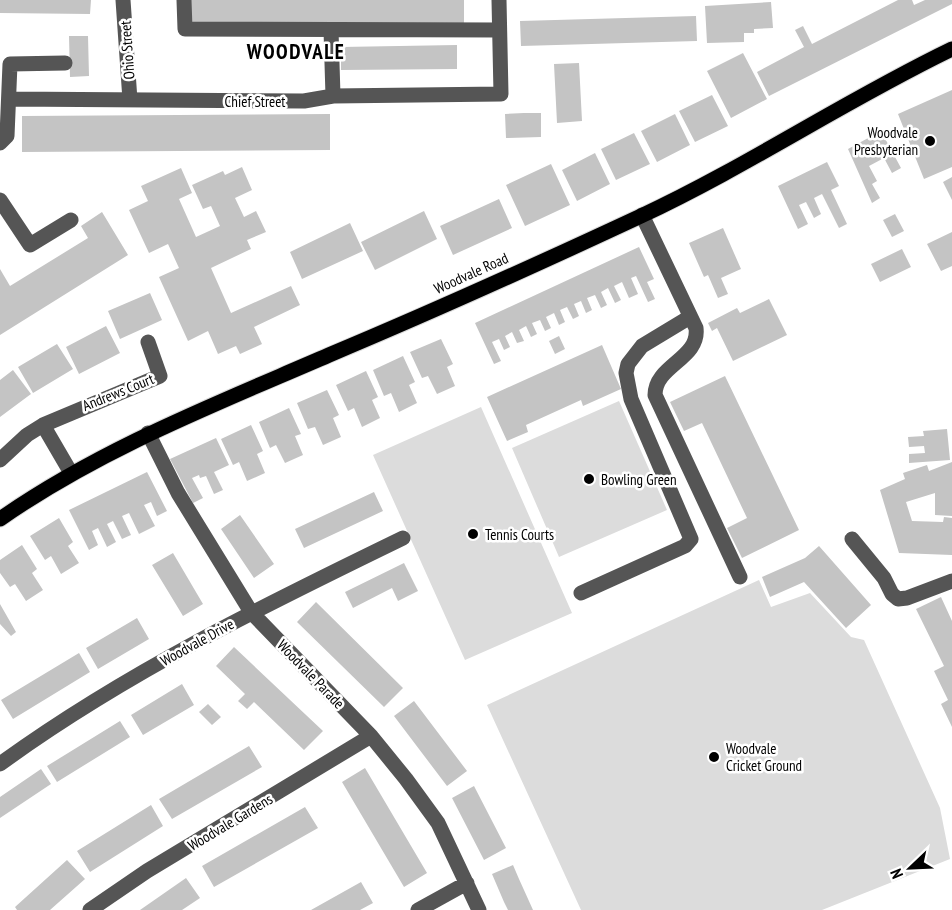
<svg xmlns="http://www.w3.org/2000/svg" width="952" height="910" font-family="'PT Sans Narrow',sans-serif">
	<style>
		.green { fill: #dcdcdc }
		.building { fill: #c4c4c4 }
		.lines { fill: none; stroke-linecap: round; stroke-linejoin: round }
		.major-casing { stroke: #dbdbdb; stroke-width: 17 }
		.minor { stroke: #555; stroke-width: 15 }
		.major { stroke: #000; stroke-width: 15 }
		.poi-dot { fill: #000; stroke: #fff; stroke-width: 2 }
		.labels { text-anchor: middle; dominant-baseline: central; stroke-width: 5; stroke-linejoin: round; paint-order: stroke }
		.street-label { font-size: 15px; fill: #000; stroke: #fff }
		.poi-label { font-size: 15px; fill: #000; stroke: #fff; text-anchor: start }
		.district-label { font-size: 21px; font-weight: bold; letter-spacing: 1.5px; fill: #000; stroke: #fff }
	</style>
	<rect width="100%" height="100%" fill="#fff"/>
	<path class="green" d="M619,401L667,510L559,557L512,448Z
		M481,407L572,613L465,660L373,455Z
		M759,580L771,607L810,593L851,637L864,640L940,808L950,859L822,910H581L487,705Z"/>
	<path class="building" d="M0,0H91L90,14L0,13Z
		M189,0H464V24L189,23Z
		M898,0H912L914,5L925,0H952V4L769,96L757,72L804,47L795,30L803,26L812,44Z
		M771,2L773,28L754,29V33H744V42L707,43L705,6Z
		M696,16L697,41L521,46L520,21Z
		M69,36H88L89,76L70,77Z
		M457,45V69L341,70V47Z
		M743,53L767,99L731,118L707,71Z
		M579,63L582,121L557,123L554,64Z
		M952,90V167L924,179L898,114Z
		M712,95L728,126L695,142L679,111Z
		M524,113H541V137L506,138L505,114Z
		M330,114V150L22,152V116Z
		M675,114L690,145L657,162L641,131Z
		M881,131L901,168L892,173L884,158L869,166L877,181L872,184L880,198L872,203L848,149Z
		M634,133L650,164L616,180L601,149Z
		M595,153L610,184L577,201L562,170Z
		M827,162L839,186L831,190L847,224L839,228L822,194L814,198L821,214L814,218L806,202L799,205L808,224L798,229L778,186Z
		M551,164L570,205L525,226L506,185Z
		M242,167L252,190L235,198L244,217L256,211L266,232L247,240L251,249L211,268L231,313L291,286L300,305L254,327L262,344L240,354L236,346L218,354L208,331L188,341L159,277L179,268L168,244L149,253L129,210L148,201L141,186L181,168L192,193L179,199L196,237L220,226L211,206L203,209L192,185L223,171L225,175Z
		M952,177V200L943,182Z
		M499,199L512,228L453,255L440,226Z
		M424,211L437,239L375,270L361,242Z
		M102,212L128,255L0,335V269L10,286L88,238L81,226Z
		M895,214L904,231L892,237L883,220Z
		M350,223L363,251L302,279L290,252Z
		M723,228L741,269L721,278L728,294L718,298L708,275L704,277L689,243Z
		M952,232V266L941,271L927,244Z
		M639,247L654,279L647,282L655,299L648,302L636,276L631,278L638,294L629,298L622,282L614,286L621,300L615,303L608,288L601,292L607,305L601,308L595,295L587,298L592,310L586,313L581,301L574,304L579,316L573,319L567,307L560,310L565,322L559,325L554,313L546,317L551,328L545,331L540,320L532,323L537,334L531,337L526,326L519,330L524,341L517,343L512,332L505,336L510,347L504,350L499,339L492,342L501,361L494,364L475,323Z
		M902,249L911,267L880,282L871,264Z
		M150,293L162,320L120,339L108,311Z
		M769,299L787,335L733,361L717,328L712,331L708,323L737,308L740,313Z
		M106,326L120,353L79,374L66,347Z
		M559,336L565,349L555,354L549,341Z
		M441,339L453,364L447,367L455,386L437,394L428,376L422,378L410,352Z
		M57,344L73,369L33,393L18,367Z
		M602,345L621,389L583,406L581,400L526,425L528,432L507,441L487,397Z
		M403,356L415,382L409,385L417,403L399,412L391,393L384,396L373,370Z
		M13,370L31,394L0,417V380Z
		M366,371L378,397L372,400L380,418L362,427L354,408L348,411L336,385Z
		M725,376L799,530L742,558L727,528L747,518L702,423L684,431L670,402Z
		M327,390L339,415L333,418L341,437L323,445L315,427L308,429L297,403Z
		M289,408L301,434L295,436L303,455L285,463L276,445L270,448L259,422Z
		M251,425L263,451L257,454L265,473L247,481L239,462L233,465L221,439Z
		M947,429L950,460L909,463V454L925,453L924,446L909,447L908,437L924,436L923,431Z
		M216,438L229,465L214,472L223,490L214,494L206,476L200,478L199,475L192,478L203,498L193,503L170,459Z
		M952,462V516L935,515V493L906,502L912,521L943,522L944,517L952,518V555L899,553L880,490L905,479L903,473L927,465L929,471Z
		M147,472L167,511L157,516L151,502L144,505L155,526L139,534L129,513L122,516L131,535L122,539L113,521L107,524L116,542L107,547L98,528L92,531L98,545L89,550L69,510Z
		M374,492L383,511L304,548L295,529Z
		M240,515L274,564L254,578L221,529Z
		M59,518L73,542L68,546L79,563L61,574L51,556L45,560L30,536Z
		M22,545L37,569L32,573L43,590L26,601L15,584L10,587L0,573V560Z
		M819,546L871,605L846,628L804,582L770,597L762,577L805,558Z
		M173,553L203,604L183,616L152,565Z
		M404,563L418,591L398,601L392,588L353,608L345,592Z
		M941,597L952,621V727L941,704L948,700L934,671L944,666L916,609Z
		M316,602L403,688L384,707L297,622Z
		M0,604L16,632L11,636L0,624Z
		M137,618L149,639L98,669L86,648Z
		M234,647L323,731L304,750L254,702L247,709L238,701L245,694L216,666Z
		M79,653L90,672L13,719L1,700Z
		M182,684L194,705L143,735L131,715Z
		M414,701L467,771L447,786L394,716Z
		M208,704L221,717L212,725L199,712Z
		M120,721L130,737L57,782L47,766Z
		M249,746L262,767L172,819L159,799Z
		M365,768L427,873L404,887L342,782Z
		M41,769L51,784L0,818V797Z
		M474,786L506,848L484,860L452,798Z
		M151,805L163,826L90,872L77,851Z
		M305,807L318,828L214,887L202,866Z
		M67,860L85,879L50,910H17L15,907Z
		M513,865L519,879L533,910H508L504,902L492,874Z
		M186,878L200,898L182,910H140Z
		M361,882L373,903L360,910H311Z"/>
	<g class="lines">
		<g class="major-casing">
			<path id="major" d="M0,519C102,448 216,404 329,355C434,311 538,264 641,216C748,166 846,100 952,49"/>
		</g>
		<path class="minor" d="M123,0L130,100
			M184,0L185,29L499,30
			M331,30L333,96
			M9,99L304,101L333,96L501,94L499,0
			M0,143L7,136L10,64L65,63
			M0,200L30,245L71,220
			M642,215L696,328C700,359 655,365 655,395L740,577
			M43,425L71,473
			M148,433L178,493L251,612L371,736L406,779L438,823L479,910
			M0,460L27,435L43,425L160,376L148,342
			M852,539L884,578L892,594L898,599L907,598L952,581
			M581,593L685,546L691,539L631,399L626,373L628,364L642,346L690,317
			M0,764C125,673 265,605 403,538
			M90,910L147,871L371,736
			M418,910L467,883"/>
		<use href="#major" class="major"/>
	</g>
	<g class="poi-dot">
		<circle cx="930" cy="141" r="6"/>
		<circle cx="589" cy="479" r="6"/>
		<circle cx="473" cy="534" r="6"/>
		<circle cx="714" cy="757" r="6"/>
	</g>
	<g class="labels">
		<g class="street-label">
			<text transform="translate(127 50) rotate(-94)">Ohio Street</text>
			<text x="255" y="101">Chief Street</text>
			<text transform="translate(471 273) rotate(-24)">Woodvale Road</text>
			<text transform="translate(118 392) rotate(-22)">Andrews Court</text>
			<text transform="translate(197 642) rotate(-29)">Woodvale Drive</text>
			<text transform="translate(311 674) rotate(46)">Woodvale Parade</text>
			<text transform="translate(230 822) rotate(-31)">Woodvale Gardens</text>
		</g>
		<g class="poi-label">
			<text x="918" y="132" text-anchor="end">Woodvale<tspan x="918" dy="17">Presbyterian</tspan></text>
			<text x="601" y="479">Bowling Green</text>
			<text x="485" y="534">Tennis Courts</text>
			<text x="726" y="748">Woodvale<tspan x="726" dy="17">Cricket Ground</tspan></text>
		</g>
		<g class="district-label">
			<text x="296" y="51">WOODVALE</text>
		</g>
	</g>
	<g transform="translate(910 868) rotate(247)" stroke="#ffffff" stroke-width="4.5" paint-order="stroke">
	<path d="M0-4.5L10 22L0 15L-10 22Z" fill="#000000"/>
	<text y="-9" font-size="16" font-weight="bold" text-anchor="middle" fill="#000000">N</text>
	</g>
</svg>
